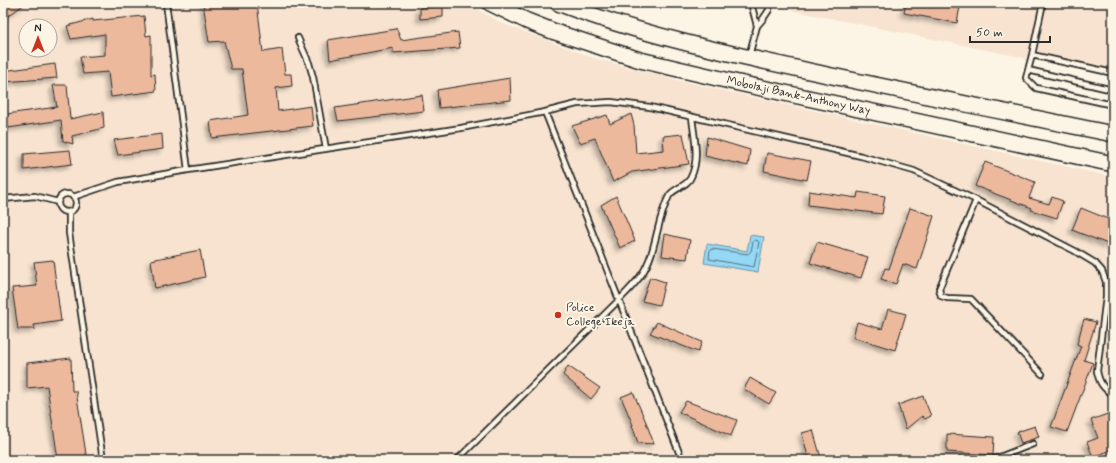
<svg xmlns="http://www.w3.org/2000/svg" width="1116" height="463" font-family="Mynerve,sans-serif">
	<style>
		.built { fill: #f7e3cf; fill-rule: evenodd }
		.water { fill: #94d8f6; stroke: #6a93a5 }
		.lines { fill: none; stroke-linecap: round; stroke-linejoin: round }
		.shore { stroke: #55707c; stroke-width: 1 }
		.building { fill: #ecb99d; stroke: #2b2b2b; filter: url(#shadow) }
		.lane-casing { stroke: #2b2b2b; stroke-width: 8 }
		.primary-casing { stroke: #2b2b2b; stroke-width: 18 }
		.lane { stroke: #fcf5e5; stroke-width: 4.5 }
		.primary { stroke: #fcf5e5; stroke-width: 15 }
		.poi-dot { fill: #c8321e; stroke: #fcf5e5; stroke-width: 1.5 }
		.labels { text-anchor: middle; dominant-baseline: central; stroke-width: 4; stroke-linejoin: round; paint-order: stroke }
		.street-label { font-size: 12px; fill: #2b2b2b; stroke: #fcf5e5 }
		.poi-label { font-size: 12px; fill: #2b2b2b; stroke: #fcf5e5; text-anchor: start }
	</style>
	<defs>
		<filter id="shadow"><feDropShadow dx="-3.5" dy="3.5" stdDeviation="2" flood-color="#0004"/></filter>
	</defs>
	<rect width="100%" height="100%" fill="#fcf5e5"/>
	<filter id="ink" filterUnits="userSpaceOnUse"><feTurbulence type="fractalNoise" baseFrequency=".025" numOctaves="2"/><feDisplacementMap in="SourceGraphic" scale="8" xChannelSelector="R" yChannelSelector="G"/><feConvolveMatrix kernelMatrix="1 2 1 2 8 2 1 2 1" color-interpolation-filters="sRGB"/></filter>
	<g filter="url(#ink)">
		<path class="built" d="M3,3H466L501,23L597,59L685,82L1113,177V453L1094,460H3ZM26,26H50V50H26Z
			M792,3H1113V76L790,10Z"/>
		<path class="water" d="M750,235L764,237L758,272L704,263L707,244L747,251Z"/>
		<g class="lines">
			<path class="shore" d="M755,240L758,241L759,242L754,267L709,259L710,250L712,249L748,254L751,251L753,242Z"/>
		</g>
		<path class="building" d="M5,3H26L8,16Z
			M203,3H257L263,52L282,49L285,74H291L292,86L276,88L278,111L311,106L313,126L212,138L210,121L248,115L242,69H231L224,41L209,42Z
			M906,3H946L960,6L957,23L904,13Z
			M443,7V17L420,19V8Z
			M144,16L146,36L151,35V75L155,74L156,91L111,97L108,72L83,74L80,57L105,55V34L71,39L67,26L93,19V21Z
			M396,27L401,40L458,32L460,48L393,53V48L330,60L328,40L396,29Z
			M55,64L57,78L3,82V71Z
			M510,78L511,100L439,108L437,90Z
			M53,85H67L70,119L103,112L104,128L72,136L73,144L63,141L61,120L8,128L7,114L57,107Z
			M422,95L424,111L338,121L335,108Z
			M631,114L634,125L636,153L664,150L663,136L683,134L689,164L632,172L613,182L595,138L580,143L572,126L607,115L610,124Z
			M162,134L163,149L118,155L114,140Z
			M707,137L750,150L748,166L705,156Z
			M70,150L72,164L24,170V154Z
			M767,153L811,161L807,180L764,171Z
			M985,162L1035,182L1029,198L1049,204L1052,197L1063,201L1057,218L1031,210L1032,208L975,186Z
			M809,191L857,198L858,192L885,196L882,214L808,205Z
			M616,196L635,241L620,248L601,205Z
			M910,208L934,216L917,269L903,264L896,284L881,279L885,268L889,269Z
			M1081,208L1113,221V246L1072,230Z
			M665,234L690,240L687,259L662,256Z
			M817,242L868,257L861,278L810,263Z
			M200,250L205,277L155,288L151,260Z
			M53,260L61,321L34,325L35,329H18L12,288L37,286L34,262Z
			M650,277L665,282L659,305L642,301Z
			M888,309L906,314L895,350L853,337L857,322L882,329Z
			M1084,319L1096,322L1084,360L1093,363L1067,432L1051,427L1081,346L1077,344Z
			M657,322L702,342L698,352L650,333Z
			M71,358L72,391H76L87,460H58L47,386L27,388V363Z
			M568,366L600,388L591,399L563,375Z
			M750,378L776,393L769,404L744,389Z
			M633,392L646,422L654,444L638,443L632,425H633L621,397Z
			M923,396L931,416L925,419L922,416L906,429L898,405Z
			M686,401L737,420L731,436L679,412Z
			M1113,412V449L1093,457L1087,442L1098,438L1091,420Z
			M1035,426L1039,437L1021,443L1017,432Z
			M813,430L821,458L809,460L802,433Z
			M947,434L994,437L993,455L947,452Z"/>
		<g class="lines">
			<g class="lane-casing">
				<path id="lane" d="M166,3L188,170
					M751,3L757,26
					M1043,3L1032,55L1026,78L1036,88L1113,105
					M298,38L309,63L313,77L326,149
					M1032,55L1113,73
					M749,56L757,26L763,19L769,10L770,3
					M1028,70L1113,90
					M545,112L682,460
					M58 203a9 9 0 1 1 18 0a9 9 0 1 1-18 0Z
					M73,197L118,182L188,170L461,128L545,112L577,104L611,102L650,107L861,156L914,171L976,200L1075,251L1095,263L1102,271L1106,282V296L1097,371C1099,382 1103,389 1113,394
					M3,199L35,196L58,202
					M976,200L939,289L941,296L947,298L971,299L1042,374
					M69,212V233L103,460
					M457,460L620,299C628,291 636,283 642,274C657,251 656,221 669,196C672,189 688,186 691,177C700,158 694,137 692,117
					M992,460L1033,444"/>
			</g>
			<g class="primary-casing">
				<g id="primary">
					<path id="s1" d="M490,3L527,21L555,32L640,60L734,82L1113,164"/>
					<path d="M558,3C647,37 740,56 832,76C926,96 1019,115 1113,134"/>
				</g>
			</g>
			<use href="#lane" class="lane"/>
			<use href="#primary" class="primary"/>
		</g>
	</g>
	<circle class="poi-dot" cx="558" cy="315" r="4"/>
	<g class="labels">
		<g class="street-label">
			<text stroke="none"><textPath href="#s1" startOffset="323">Mobolaji Bank-Anthony Way</textPath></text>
		</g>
		<g class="poi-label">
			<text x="566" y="308">Police<tspan x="566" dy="14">College Ikeja</tspan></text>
		</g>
	</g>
	<rect width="1116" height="463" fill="none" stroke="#fcf5e5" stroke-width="16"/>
	<rect x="8" y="8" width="1100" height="447" fill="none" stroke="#2b2b2b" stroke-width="1.5" filter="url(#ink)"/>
	<g transform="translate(38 38)"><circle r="19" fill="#fcf5e5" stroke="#a8a49b"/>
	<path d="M0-3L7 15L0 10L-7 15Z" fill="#c8321e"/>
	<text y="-6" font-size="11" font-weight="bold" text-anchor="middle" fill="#2b2b2b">N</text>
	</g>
	<path d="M970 36v6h80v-6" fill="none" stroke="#2b2b2b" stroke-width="2"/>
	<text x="976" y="36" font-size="12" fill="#2b2b2b" stroke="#fcf5e5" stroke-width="3" paint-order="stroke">50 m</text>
</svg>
